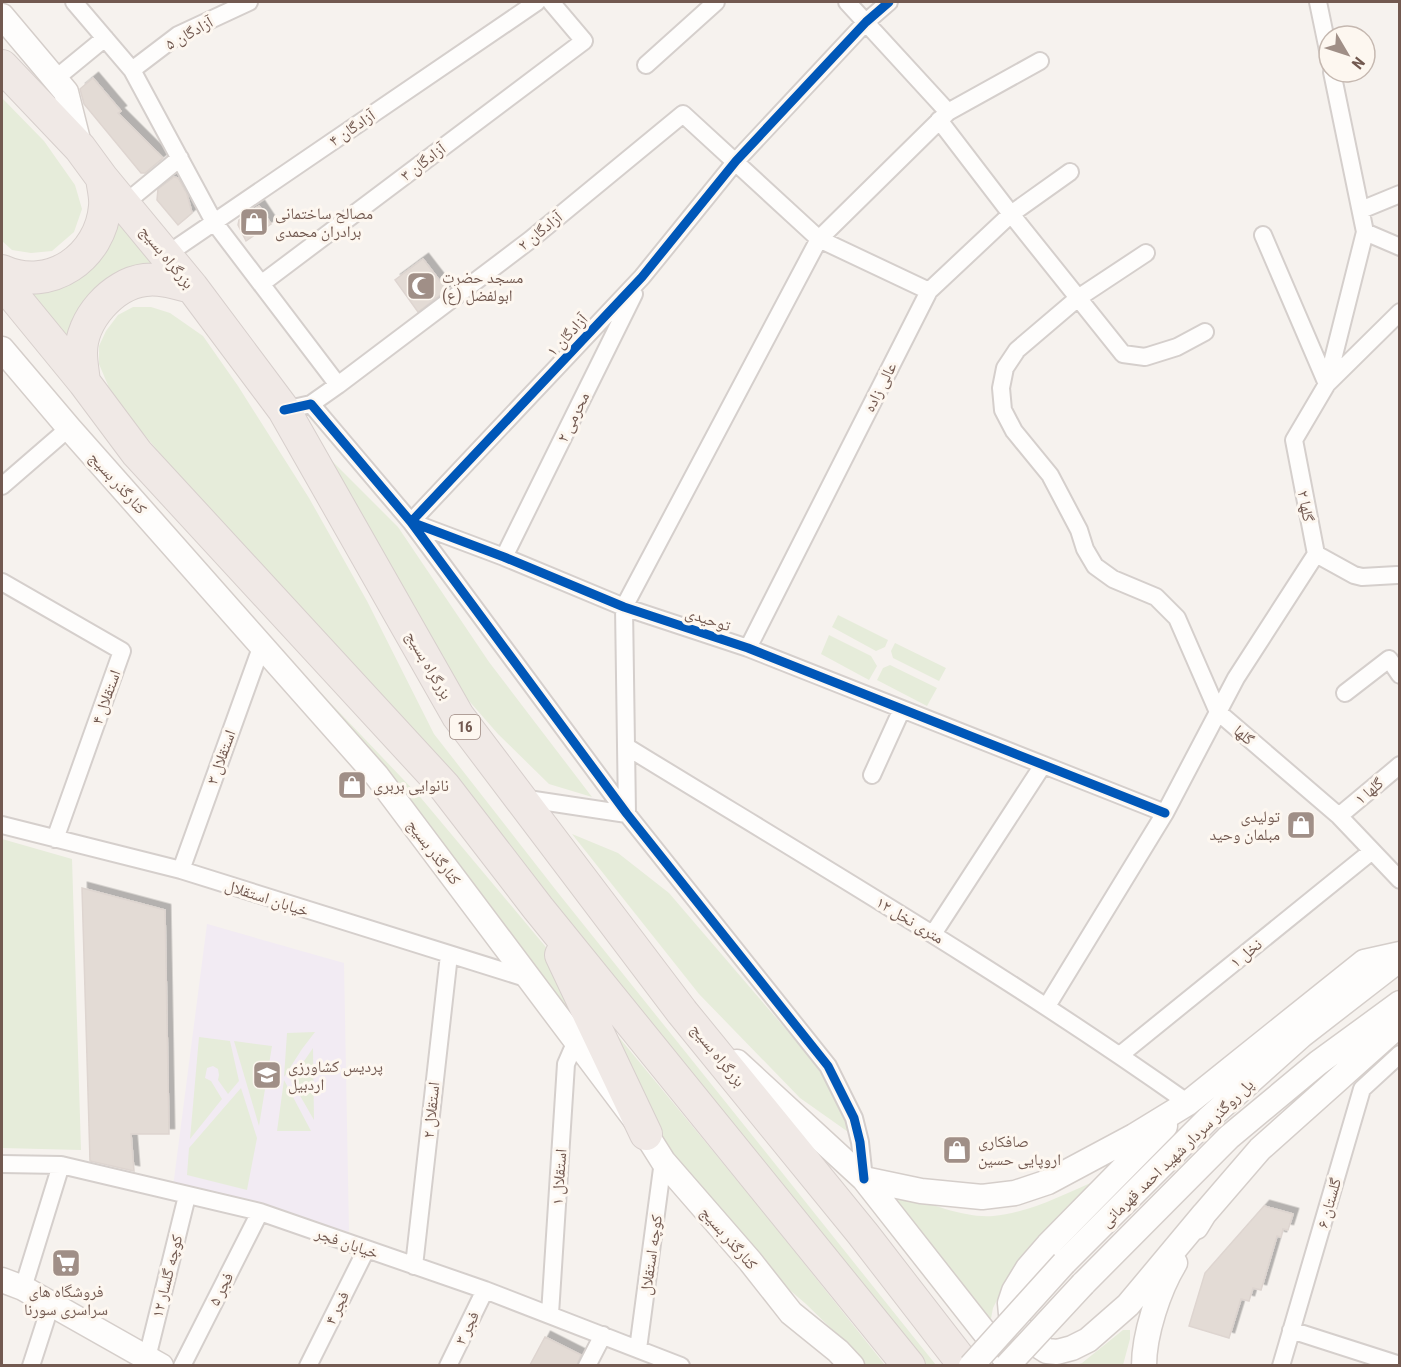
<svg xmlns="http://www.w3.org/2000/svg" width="1401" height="1367" font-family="'Roboto Condensed','Noto Naskh Arabic',sans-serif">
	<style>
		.education { fill: #f2ebf3 }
		.green { fill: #e6ecda }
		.building { fill: #e3dbd5; stroke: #ded5d0; stroke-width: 1.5; filter: url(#shadow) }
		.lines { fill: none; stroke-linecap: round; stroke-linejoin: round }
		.street-casing { stroke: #d5cfcc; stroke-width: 20 }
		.secondary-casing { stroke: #d5ceca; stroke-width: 27 }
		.highway-casing { stroke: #d7cfcc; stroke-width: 34 }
		.street { stroke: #fefdfc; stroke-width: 16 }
		.secondary { stroke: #fefdfc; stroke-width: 24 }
		.highway { stroke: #f0e9e6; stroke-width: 32 }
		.secondary-bridge-casing { stroke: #d5ceca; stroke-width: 27; stroke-linecap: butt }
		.secondary-bridge { stroke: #fefdfc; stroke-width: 24 }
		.cycleway-casing { stroke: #fdf7f0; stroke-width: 13 }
		.cycleway { stroke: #0057b8; stroke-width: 9 }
		.labels { text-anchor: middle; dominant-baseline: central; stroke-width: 6; stroke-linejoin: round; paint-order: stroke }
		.shield { fill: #fdf7f0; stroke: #9c8880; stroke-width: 1.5 }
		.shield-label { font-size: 15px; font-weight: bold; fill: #725950 }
		.street-label { font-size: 16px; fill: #725950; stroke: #fdf7f0 }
		.poi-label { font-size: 16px; fill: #725950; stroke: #fdf7f0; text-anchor: start }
	</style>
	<defs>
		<filter id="shadow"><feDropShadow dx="5.5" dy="-5.5" stdDeviation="0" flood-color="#0004"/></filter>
	</defs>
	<rect width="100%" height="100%" fill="#f6f2ee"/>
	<path class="education" d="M207,924L344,963L349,1232L173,1187Z"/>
	<path class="green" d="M2,98L44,141L75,185L82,209L74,232L52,251L31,253L12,250L2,241Z
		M115,213L161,271C149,272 135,270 123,272C87,279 80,317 72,346L25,287Z
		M133,307H151L170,313L203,336L238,386L309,498L367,601L434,734L555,889L936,1365H922L466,791L213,517L113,397L99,364V346L106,331L118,315Z
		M314,443L398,527L489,662L592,797L549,784L498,734L463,694Z
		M838,615L888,640L885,647L876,651L832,627Z
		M829,635L871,656L877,666L869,680L821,654Z
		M895,643L946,668L939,681L893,658L891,651Z
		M282,652L421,798L550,952L579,1032Z
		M890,665L937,688L927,706L877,680L883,668Z
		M572,834L618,853L669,893L820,1069L851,1134L800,1098L699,994Z
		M2,839L72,859L81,1150L2,1148Z
		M603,1018L760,1208L885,1365H864L847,1344L806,1304L757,1262L665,1145Z
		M315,1032L302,1049L284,1077L287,1033Z
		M199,1037L230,1041L239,1081L228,1094L218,1080L219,1075L218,1069L213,1066L207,1068L205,1078L211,1081L222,1099L190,1139Z
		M234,1041L272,1046L259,1126Z
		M313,1048L314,1120L291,1080Z
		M284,1080L311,1131H277Z
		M241,1088L257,1138L247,1190L187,1175L189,1148Z
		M1095,1181L1003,1288L993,1308L990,1324L947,1271L897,1201L905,1196C932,1204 964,1218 993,1216C1028,1213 1063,1195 1095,1181Z
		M1123,1330H1130V1339L1123,1365H1076L1082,1363Z"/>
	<path class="building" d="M93,78L121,111L118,113L163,158L145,173H141L84,104L80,89Z
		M174,177L178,178L187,194L192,213L178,225L157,200L158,189Z
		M259,206L271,224L246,241L238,225L239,220Z
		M423,259L447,290L418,312L395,280Z
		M82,888L165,910L169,1134H131L134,1171L90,1161Z
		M1264,1206L1293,1214L1288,1230L1283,1229L1281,1237L1277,1236L1261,1290L1253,1288L1249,1301L1241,1299L1229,1338L1189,1326L1205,1273Z
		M545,1337L581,1355L577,1365H530Z"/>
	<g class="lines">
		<g class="street-casing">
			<path id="street" d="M74,2L132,70L214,222L338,385L311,404
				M847,2L948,112
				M1318,2L1329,55
				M646,65L716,2
				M132,70L178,35L249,2
				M1332,72L1365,232L1400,247
				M55,79L105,38
				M939,120L1011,214L1123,354L1145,357L1177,347L1205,332
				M124,204L180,158
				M1361,210L1400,194
				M1263,235L1327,384
				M1146,253L1078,298L1017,350L1005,368L1001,388L1003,410L1014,431L1050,475L1079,530L1085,549L1095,566L1113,579L1156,597L1177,618L1218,712L1339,816L1400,880
				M166,255L537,2
				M261,284L584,41L551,2
				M1327,383L1365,232
				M338,385L530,240L683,114L819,239L929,291
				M284,410L311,404L411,522L504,557L624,607L748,648L1165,813
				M2,486L69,428
				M1316,554L1354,575L1362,577L1397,575
				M504,557L634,294
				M2,582L122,651L55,839
				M748,648L929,291L1011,214L1070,172
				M1345,693L1389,659L1400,675
				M627,747C816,863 1007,975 1188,1103
				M872,775L902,709
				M521,798L627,814
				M627,814L624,607L819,239L948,112L1040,61
				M1339,816L1400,765
				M2,825L181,870L529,979
				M181,870L262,645
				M933,934L1043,765
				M1047,1006L1165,813L1236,678L1316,554L1294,440L1327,384L1400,312
				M1120,1055L1372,851
				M2,1164L61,1165L260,1212L485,1290L681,1366
				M864,1179L860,1142L854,1118L828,1066L627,814L411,522L642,277L736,161L866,22L889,2
				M414,1266L449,955
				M23,1288L61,1165
				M550,1314L566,1064L576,1041
				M1291,1330L1400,1365
				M638,1349L663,1161
				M31,1366L51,1304
				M145,1366L187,1196
				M182,1366L260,1212
				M308,1366L366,1250
				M448,1366L485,1290
				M587,1366L603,1335
				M1281,1366L1362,1089L1400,1054"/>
		</g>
		<g class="secondary-casing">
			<path id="secondary" d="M2,16L66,92L80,148
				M2,349L69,428L377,776L646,1134L663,1161L750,1261L791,1313L838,1351L852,1366
				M737,1062L864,1179L1011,1366
				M1165,1126L1048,1245L1028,1268L1014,1291L1010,1303L1011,1314L1028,1339L1047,1351L1057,1352L1072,1348L1088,1340L1128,1305L1204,1214
				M864,1179L921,1191L982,1197L1015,1193L1048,1182L1134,1136L1188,1103L1364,962L1400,954
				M1196,1227L1204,1214L1260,1149L1400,1024
				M1064,1263L1208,1119L1302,1035L1400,959
				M2,1280L23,1288L161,1366
				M1083,1284L1229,1137L1318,1063L1400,1003
				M1144,1366C1144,1334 1159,1289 1175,1263"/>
		</g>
		<g class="highway-casing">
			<path id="highway" d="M2,66L80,148L102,178L192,287L284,410L458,716L682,1012L863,1234L965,1366
				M2,271C50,293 101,257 105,206C106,197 103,187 102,178
				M2,282L84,382L137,453L444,786L538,908L909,1366
				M84,382C83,372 81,363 81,353C81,320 112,284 145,280C161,278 176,283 192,287
				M561,955L646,1134"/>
		</g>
		<use href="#street" class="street"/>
		<use href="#secondary" class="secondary"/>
		<use href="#highway" class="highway"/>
		<g class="secondary-bridge-casing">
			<path id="secondary-bridge" d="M971,1366L1064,1263
				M1007,1366L1083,1284"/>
		</g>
		<use href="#secondary-bridge" class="secondary-bridge"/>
		<g class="cycleway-casing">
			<path id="cycleway" d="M284,410L311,404L411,522L504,557L624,607L748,648L1165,813
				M864,1179L860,1142L854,1118L828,1066L627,814L411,522L642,277L736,161L866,22L889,2"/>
		</g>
		<use href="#cycleway" class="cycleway"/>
	</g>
	<defs>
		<g id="shop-square" transform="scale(1.5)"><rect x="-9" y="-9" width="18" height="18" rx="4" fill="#a08f87" stroke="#fdf7f0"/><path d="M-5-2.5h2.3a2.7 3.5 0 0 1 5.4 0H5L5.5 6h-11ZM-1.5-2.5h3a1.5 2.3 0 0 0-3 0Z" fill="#fff"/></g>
		<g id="mosque-square" transform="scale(1.5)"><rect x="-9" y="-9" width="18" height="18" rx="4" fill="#a08f87" stroke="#fdf7f0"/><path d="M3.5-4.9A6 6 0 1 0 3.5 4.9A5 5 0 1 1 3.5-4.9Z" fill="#fff"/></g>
		<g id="school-square" transform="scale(1.5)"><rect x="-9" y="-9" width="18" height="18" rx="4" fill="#a08f87" stroke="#fdf7f0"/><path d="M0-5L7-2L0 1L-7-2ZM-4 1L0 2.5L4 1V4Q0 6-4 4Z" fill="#fff"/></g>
		<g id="supermarket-square" transform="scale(1.5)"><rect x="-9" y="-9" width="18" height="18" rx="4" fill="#a08f87" stroke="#fdf7f0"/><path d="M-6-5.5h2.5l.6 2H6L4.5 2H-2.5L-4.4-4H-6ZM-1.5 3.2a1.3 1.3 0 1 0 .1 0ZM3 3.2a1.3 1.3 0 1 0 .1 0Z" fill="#fff"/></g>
	</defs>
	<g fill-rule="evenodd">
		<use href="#shop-square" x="254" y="222"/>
		<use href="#mosque-square" x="421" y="286"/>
		<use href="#shop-square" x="352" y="785"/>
		<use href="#shop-square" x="1301" y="825"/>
		<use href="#school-square" x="267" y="1075"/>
		<use href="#shop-square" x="957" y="1150"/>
		<use href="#supermarket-square" x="66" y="1263"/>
	</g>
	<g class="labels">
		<rect class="shield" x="450" y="715" width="30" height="24" rx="4.5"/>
		<g class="shield-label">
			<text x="465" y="727">16</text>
		</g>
		<g class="street-label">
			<text transform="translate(189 33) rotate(-29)">آزادگان ۵</text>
			<text transform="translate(352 128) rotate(-34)">آزادگان ۴</text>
			<text transform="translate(423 162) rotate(-37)">آزادگان ۳</text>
			<text transform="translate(540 231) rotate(-39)">آزادگان ۲</text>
			<text transform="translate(167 257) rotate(51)">بزرگراه بسیج</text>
			<text transform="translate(567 335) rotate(-47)">آزادگان ۱</text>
			<text transform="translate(880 387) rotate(-63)">عالی زاده</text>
			<text transform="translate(573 417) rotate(-64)">محرمی ۲</text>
			<text transform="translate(118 483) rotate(48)">کنارگذر بسیج</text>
			<text transform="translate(1306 506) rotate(79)">گلها ۲</text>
			<text transform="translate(708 619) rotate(18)">توحیدی</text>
			<text transform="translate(429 665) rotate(60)">بزرگراه بسیج</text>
			<text transform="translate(106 697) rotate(-70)">استقلال ۴</text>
			<text transform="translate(1244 735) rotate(41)">گلها</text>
			<text transform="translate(221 757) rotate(-70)">استقلال ۳</text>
			<text transform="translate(1369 791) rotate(-40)">گلها ۱</text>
			<text transform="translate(434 852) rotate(53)">کنارگذر بسیج</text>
			<text transform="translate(267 898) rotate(18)">خیابان استقلال</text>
			<text transform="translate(910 920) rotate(31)">۱۲ متری نخل</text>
			<text transform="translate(1246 953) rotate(-39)">نخل ۱</text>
			<text transform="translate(718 1055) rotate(51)">بزرگراه بسیج</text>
			<text transform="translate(431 1110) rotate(-84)">استقلال ۲</text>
			<text transform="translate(1177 1153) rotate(-44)">پل روگذر سردار شهید احمد قهرمانی</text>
			<text transform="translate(559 1177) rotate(-86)">استقلال ۱</text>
			<text transform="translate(1329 1203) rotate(-74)">گلستان ۶</text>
			<text transform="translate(729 1238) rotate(49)">کنارگذر بسیج</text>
			<text transform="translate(347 1243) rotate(19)">خیابان فجر</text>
			<text transform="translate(651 1255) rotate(-82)">کوچه استقلال</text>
			<text transform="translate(167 1276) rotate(-76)">کوچه گلسار ۱۲</text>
			<text transform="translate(221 1289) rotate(-63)">فجر ۵</text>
			<text transform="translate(337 1308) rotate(-64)">فجر ۴</text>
			<text transform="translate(467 1328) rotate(-64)">فجر ۳</text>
		</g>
		<g class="poi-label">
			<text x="275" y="213">مصالح ساختمانی<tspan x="275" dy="18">برادران محمدی</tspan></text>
			<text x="442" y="277">مسجد حضرت<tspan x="442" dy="18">ابولفضل (ع)</tspan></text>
			<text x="373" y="785">نانوایی بربری</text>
			<text x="1280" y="816" text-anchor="end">تولیدی<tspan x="1280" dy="18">مبلمان وحید</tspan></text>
			<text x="288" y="1066">پردیس کشاورزی<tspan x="288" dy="18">اردبیل</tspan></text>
			<text x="978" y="1141">صافکاری<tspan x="978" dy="18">اروپایی حسین</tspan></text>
			<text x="66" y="1291" text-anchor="middle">فروشگاه های<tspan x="66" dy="18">سراسری سورنا</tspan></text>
		</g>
	</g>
	<rect width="1401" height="1367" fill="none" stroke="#725950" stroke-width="6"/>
	<g transform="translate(1347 54) rotate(129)"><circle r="28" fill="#fdf7f0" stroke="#c5b8b0" stroke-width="1.5"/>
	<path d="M0-4.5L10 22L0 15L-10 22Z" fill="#a08f87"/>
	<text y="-9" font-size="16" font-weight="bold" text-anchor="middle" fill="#725950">N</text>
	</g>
</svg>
